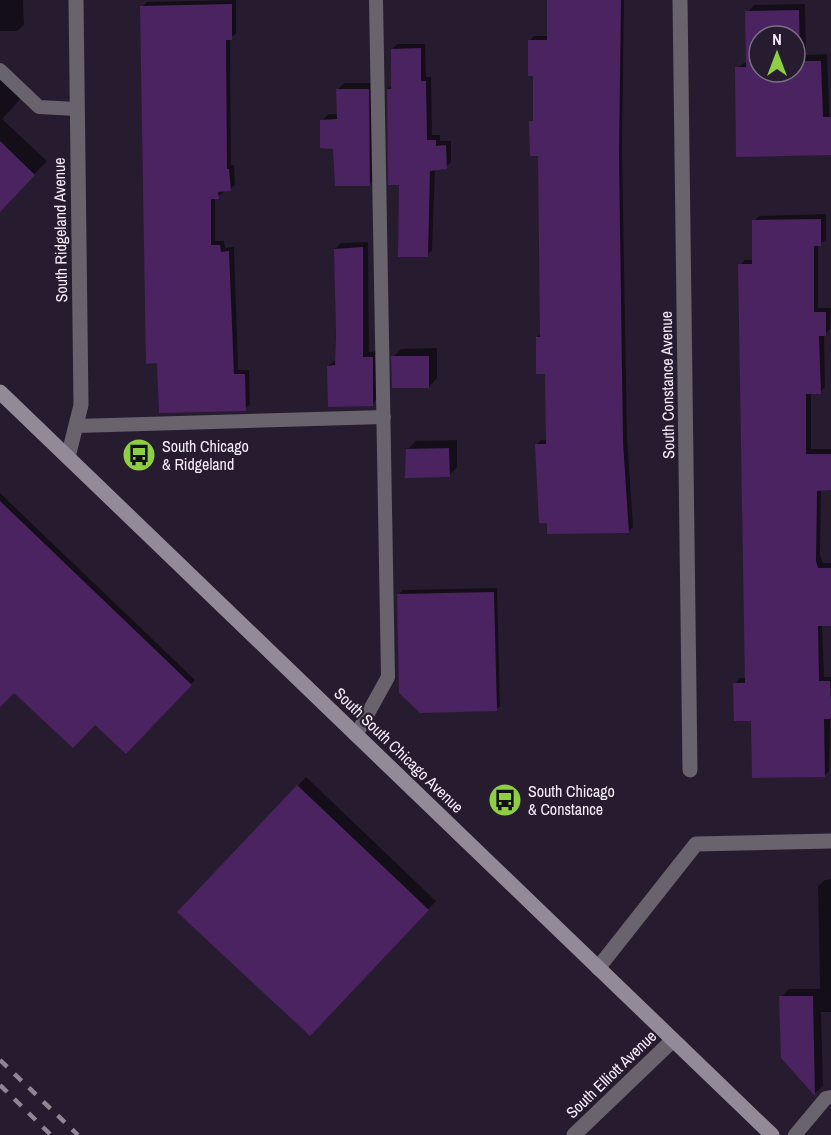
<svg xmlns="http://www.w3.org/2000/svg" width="831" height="1135" font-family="'Archivo Narrow',sans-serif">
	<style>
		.shadow { fill: #0007; fill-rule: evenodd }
		.building { fill: #4a2360; fill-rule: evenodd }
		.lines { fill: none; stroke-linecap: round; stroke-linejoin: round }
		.lane { stroke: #69636d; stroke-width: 14 }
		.street { stroke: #69636d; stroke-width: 15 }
		.secondary { stroke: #928999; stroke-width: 15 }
		.rail { stroke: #8f8595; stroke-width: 4.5; stroke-dasharray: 10 10; stroke-linecap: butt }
		.labels { text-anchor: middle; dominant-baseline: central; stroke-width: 4.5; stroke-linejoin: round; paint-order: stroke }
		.street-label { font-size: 16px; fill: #f5edfa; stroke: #271c2f }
		.poi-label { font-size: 16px; fill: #f5edfa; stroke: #271c2f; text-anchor: start }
	</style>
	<rect width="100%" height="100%" fill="#271c2f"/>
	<path class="shadow" d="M0,0H23L24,25L17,31H0Z
		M236,0V34L230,38L231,165H234L235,185L230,189L223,190V193L215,198V241H224L225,248L234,247L238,370H249L250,405L245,409L160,411L142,7L147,2Z
		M549,0H624L622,149L627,437L633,527L629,531L549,521L537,444L541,440H547L546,373L537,337L542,333L539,155L531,122L535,118L534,75L529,41L534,36H549Z
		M805,4L806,55L827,54L831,154L737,68L747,61V12L754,5ZM759,36H795V72H759Z
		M398,44H425L426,77H431L432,135H440V141H451V162L446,167L435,169L432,250L427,255L400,184L388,89L393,84L392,49Z
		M0,68L26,93L2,119L47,161L23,186L0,201Z
		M344,83H374L376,178L370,184L335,147L322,121L328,114H338V89Z
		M826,214V240L818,245V308H831L830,329L824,335L825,387L820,392H811V449H831V489H821L820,555L823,563H831V624H822L824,677H831L829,771L824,776L752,719L735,684L740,678H746L740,265L745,260H753L754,221L759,216Z
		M368,242L369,352L379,351L378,398L372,404L328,366L336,360L335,249L341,243Z
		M437,348V378L429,387L393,357L401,349Z
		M457,440V467L449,476L407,450L416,441Z
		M0,493L195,680L126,752L95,723L14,691L0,705Z
		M497,588L500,706L496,710L399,594L403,590Z
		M306,777L436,901L310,1034L179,912Z
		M831,879V1012H821L823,1086L815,1093L782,1057L781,997L789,989H820L818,886L825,880Z"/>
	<path class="building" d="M547,0H621L619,154L623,442L629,533L547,534V523H539L535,444H546L545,374H536V337H540L538,156H530L529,121H533V76H528V40H547Z
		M232,4V40H226L227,169H229L231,191L218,192L219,199H211V245H220L221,252L229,251L234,374H245L246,411L159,413L157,363L146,364L140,6Z
		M799,10L800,61H821L823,117H831V155L736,157L735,67H746L745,11ZM759,36H795V72H759Z
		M421,48V81H426L427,140H436V146L446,145L447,169L430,171L428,257H398L399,185H388L387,89H391V49Z
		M336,89H369L370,186H335L333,149L320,148V120L337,119Z
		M0,141L35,175L0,212Z
		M821,219V246H814V312H826V336H819L821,394H806V454H831V490L817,491L816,561L818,568H831V626H818L819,681H830L831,698V716L830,719H824L825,777L752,778L751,721H734L733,683H745L738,264H752V220Z
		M363,247V357H373V406L328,407L327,366L335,365L336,337L334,249Z
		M391,356H429V388H392Z
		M449,448L450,477L405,478L406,449Z
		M0,501L192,685L126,754L95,725L73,748L14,693L0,707Z
		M494,592L497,711L420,713L399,693L397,594Z
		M297,785L429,910L310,1036L177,912Z
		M779,996H813L815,1096L781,1058Z"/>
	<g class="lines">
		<path class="lane" d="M0,70L39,107L77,109
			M76,426L384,417
			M356,735L388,677L376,0
			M795,1135L826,1098L831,1097"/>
		<path class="street" d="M680,0L690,770
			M68,457L81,405L76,0
			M598,968L696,844L831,841
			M574,1135L673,1040"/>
		<path class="secondary" d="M0,392L772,1135"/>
		<path class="rail" d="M0,1060L78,1135
			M0,1085L51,1135"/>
	</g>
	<defs>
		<g id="bus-disc" transform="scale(1.725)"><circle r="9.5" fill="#8ece43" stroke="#271c2f"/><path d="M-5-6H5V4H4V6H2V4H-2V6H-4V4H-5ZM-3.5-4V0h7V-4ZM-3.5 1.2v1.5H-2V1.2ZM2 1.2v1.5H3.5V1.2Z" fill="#111"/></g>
	</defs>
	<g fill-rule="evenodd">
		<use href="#bus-disc" x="139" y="455"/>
		<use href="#bus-disc" x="505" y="800"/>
	</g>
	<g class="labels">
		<g class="street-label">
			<text transform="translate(60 230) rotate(-91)">South Ridgeland Avenue</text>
			<text transform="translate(667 385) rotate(-91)">South Constance Avenue</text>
			<text transform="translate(399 750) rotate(44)">South South Chicago Avenue</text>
			<text transform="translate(611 1074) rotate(-44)">South Elliott Avenue</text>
		</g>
		<g class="poi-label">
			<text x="162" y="446">South Chicago<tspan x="162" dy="18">&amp; Ridgeland</tspan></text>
			<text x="528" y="791">South Chicago<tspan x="528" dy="18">&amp; Constance</tspan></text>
		</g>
	</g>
	<g transform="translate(777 54)"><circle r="28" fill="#271c2f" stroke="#797080" stroke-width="1.5"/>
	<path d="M0-4.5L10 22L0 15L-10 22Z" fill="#8ece43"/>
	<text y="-9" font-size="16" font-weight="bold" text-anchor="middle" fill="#f5edfa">N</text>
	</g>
</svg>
